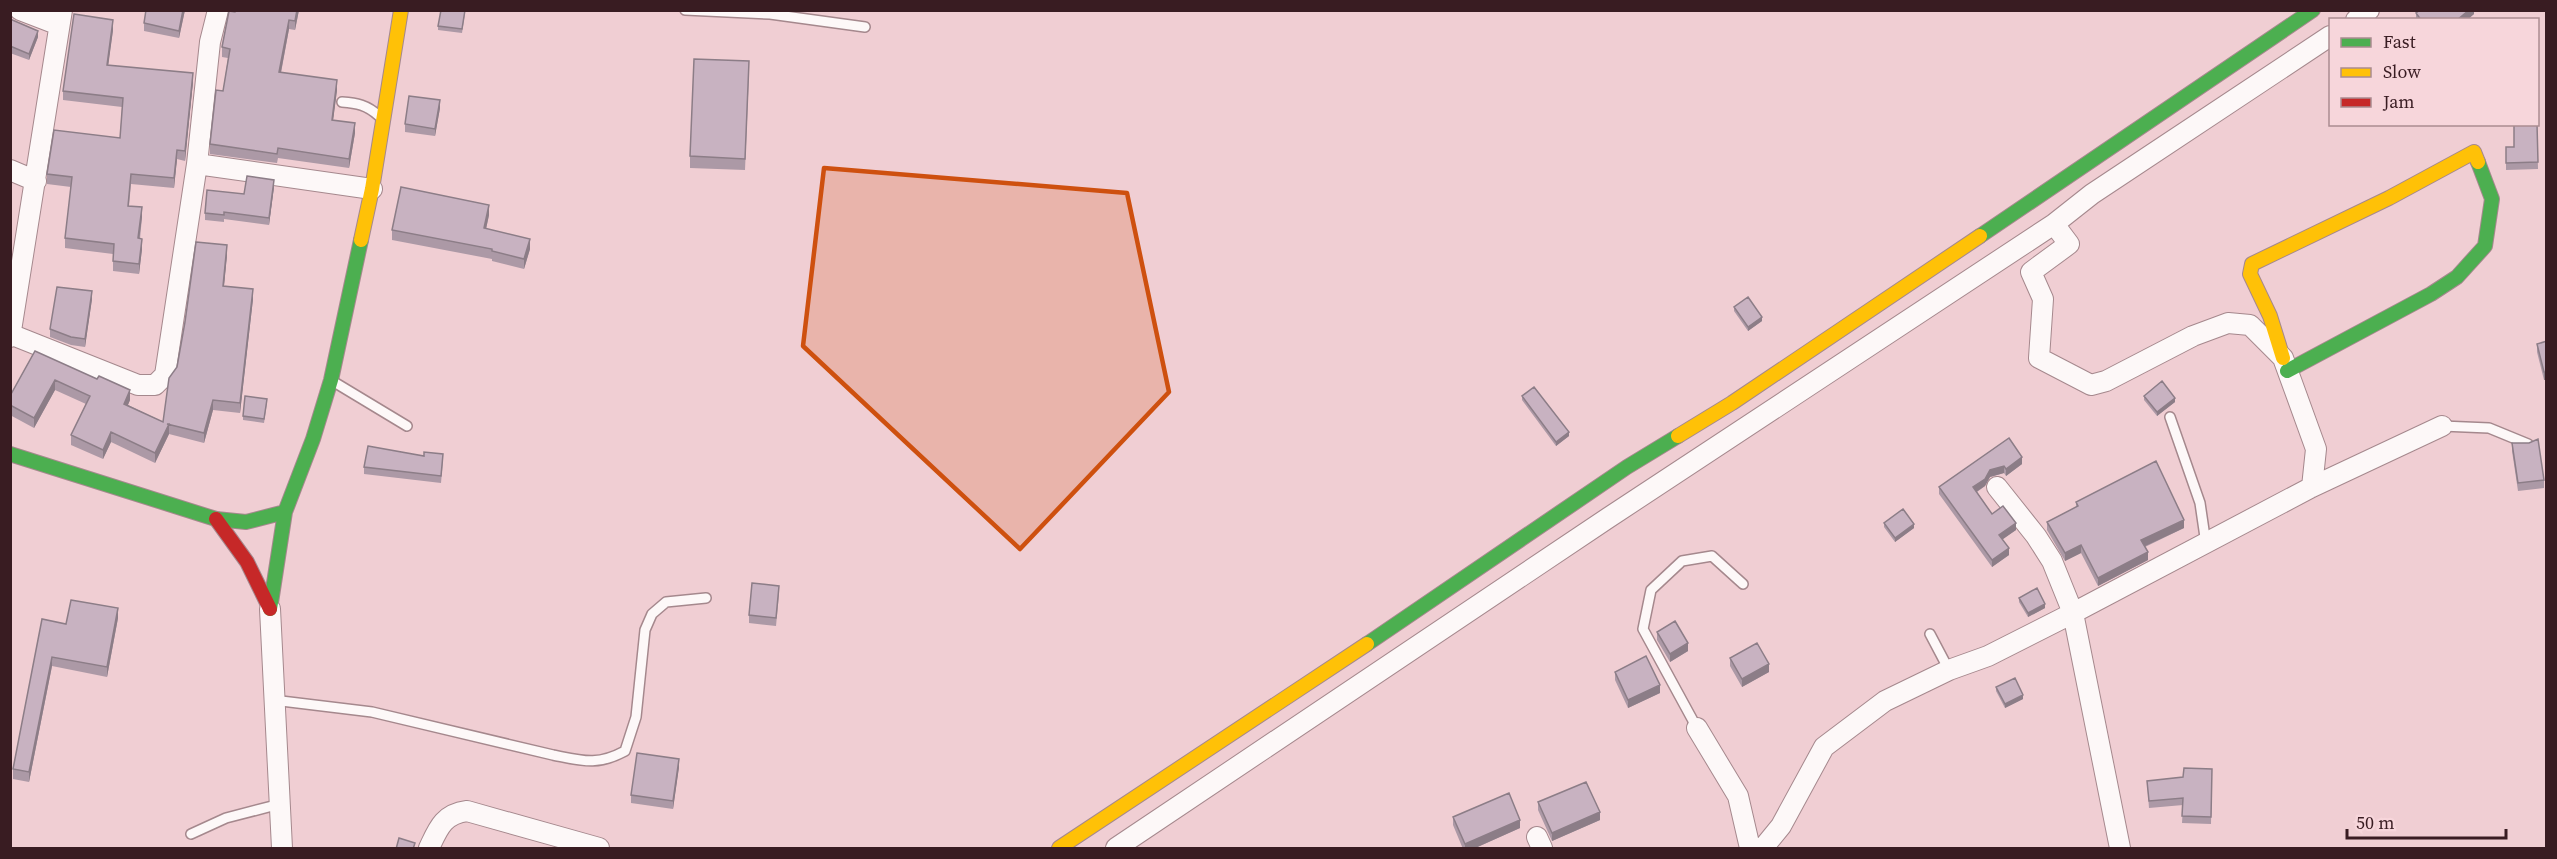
<svg xmlns="http://www.w3.org/2000/svg" width="2557" height="859" font-family="'Source Serif 4',serif">
	<style>
		.lines { fill: none; stroke-linecap: round; stroke-linejoin: round }
		.lane-casing { stroke: #a5888d; stroke-width: 12 }
		.street-casing { stroke: #a5888d; stroke-width: 22 }
		.fast-casing { stroke: #a5888d; stroke-width: 16 }
		.slow-casing { stroke: #a5888d; stroke-width: 16 }
		.jam-casing { stroke: #a5888d; stroke-width: 16 }
		.lane { stroke: #fdf8f8; stroke-width: 9 }
		.street { stroke: #fdf8f8; stroke-width: 20 }
		.fast { stroke: #4caf50; stroke-width: 14 }
		.slow { stroke: #ffc107; stroke-width: 14 }
		.jam { stroke: #c62828; stroke-width: 14 }
		.wall { fill: #ac99a6 }
		.shaded-wall { fill: #8c7d87 }
		.building { fill: #c8b2c1; stroke: #8c7d87; stroke-width: 1.5 }
		.marked { fill: #ce500f; fill-opacity: 0.2; stroke: #ce500f; stroke-width: 4.5; stroke-linejoin: round }
	</style>
	<rect width="100%" height="100%" fill="#f0ced3"/>
	<g class="lines">
		<g class="lane-casing">
			<path id="lane" d="M685,10L770,14L865,27
				M342,102C357,103 367,105 379,116
				M334,382L407,426
				M2170,417L2200,503L2206,544
				M2442,426L2489,428L2528,444
				M1930,634L1949,670
				M273,700L372,712L553,755C583,761 597,766 625,751L636,717L645,630L652,614L666,602L706,598
				M1697,728L1643,629L1651,590L1682,561L1712,556L1743,584
				M191,834L226,818L280,804"/>
		</g>
		<g class="street-casing">
			<path id="street" d="M20,10L59,25
				M2356,20L2369,10
				M197,164L372,189
				M10,170L36,181
				M2054,224L2069,244L2031,272L2043,299L2039,358L2091,385L2106,381L2193,336L2228,323L2250,325L2283,358L2316,449L2312,487
				M10,334L138,385H155L165,375L197,164L210,42L218,10
				M10,337L62,10
				M270,609L282,848
				M1697,728L1738,796L1750,848
				M1537,837L1542,848
				M429,848C438,829 443,814 467,811L599,848
				M1116,848L1608,518L2054,224L2092,194L2330,36
				M1763,848L1781,826L1824,747L1885,701L1949,670L1988,656L2073,613L2052,561L2036,536L1997,487
				M2120,848L2073,613L2312,487L2442,426"/>
		</g>
		<g class="fast-casing">
			<path id="fast" d="M1980,236L2313,10
				M2287,371L2431,294L2457,277L2485,246L2492,199L2478,162
				M10,454L216,519L246,522L285,512
				M270,609L285,512L313,439L331,380L361,240
				M1367,644L1627,467L1678,436"/>
		</g>
		<g class="slow-casing">
			<path id="slow" d="M361,240L372,189L401,10
				M2283,358L2270,316L2250,274L2252,264L2389,198L2474,152L2478,162
				M1678,436L1732,403L1980,236
				M1059,848L1367,644"/>
		</g>
		<g class="jam-casing">
			<path id="jam" d="M216,519L247,562L270,609"/>
		</g>
		<use href="#lane" class="lane"/>
		<use href="#street" class="street"/>
		<use href="#fast" class="fast"/>
		<use href="#slow" class="slow"/>
		<use href="#jam" class="jam"/>
	</g>
	<path class="wall" d="M146,10H185L179,38L144,31V23Z
		M236,10H299L295,30L289,29L281,73L337,90L333,120L355,133L349,168L278,158L277,163L210,154V144L223,91L228,58L222,57V47Z
		M2474,10V14L2467,20H2416V13Z
		M465,13L462,33L438,30V26Z
		M10,19L38,37L29,60L10,53Z
		M113,30L108,65L193,82L185,161L177,159L174,188L131,184L129,206L142,217L140,239L142,249L139,274L113,271V254L65,248V238L71,187L47,184V174L120,138L122,107L63,100V91Z
		M749,73L745,170L690,168V156Z
		M440,108L435,136L405,132V124Z
		M2537,124L2538,169L2506,170V147H2514Z
		M274,187L269,225L224,219V222L205,220V213L244,194Z
		M489,215L486,229L530,249L524,269L492,261V259L392,240V230Z
		M227,255L224,286L253,299L240,413L213,410L204,443L169,434L155,463L111,442L103,459L71,445V435L86,404L55,390L34,428L10,415V396L35,351L130,400L128,405L163,422L177,367Z
		M92,299L85,347L71,345L50,337V329Z
		M1734,307L1762,321L1748,331L1734,311Z
		M2547,341V380H2544L2537,352V344Z
		M1522,396L1569,436L1556,446L1522,400Z
		M2144,396L2175,402L2157,416L2144,400Z
		M267,403L264,423L243,420V416Z
		M2009,438L2022,464L2006,476L2004,473L1990,477L1985,486L1977,492L1992,514L2016,530L2002,539L2009,555L1992,567L1939,494V487Z
		M2512,443L2544,480V488L2518,491L2512,451Z
		M443,460L441,483L364,474V467Z
		M2076,502L2184,528L2145,547L2148,560L2098,586L2081,553L2065,561L2047,530V522L2076,507Z
		M1884,523L1914,528L1895,542L1884,527Z
		M779,594L776,626L749,623V615Z
		M2019,598L2045,608L2028,617L2019,602Z
		M118,618L107,677L52,666L29,782L13,779V769L42,619L66,624Z
		M1657,632L1688,651L1670,662L1657,640Z
		M1730,658L1769,672L1742,687L1730,666Z
		M1615,672L1660,693L1628,708L1615,680Z
		M1996,687L2023,699L2005,708L1996,691Z
		M679,767L673,809L631,803V795Z
		M2212,769L2211,824L2182,823L2183,805L2149,808L2147,781L2183,777Z
		M1538,802L1600,820L1552,841L1538,810Z
		M1453,817L1520,828L1473,849H1463L1453,825Z"/>
	<path class="shaded-wall" d="M183,10H185L179,38V31Z
		M297,10H299L295,30V21Z
		M2469,10H2474V14L2467,20H2457Z
		M113,20V30L107,75V65Z
		M289,20V29L279,82V72Z
		M38,31V37L29,60V54Z
		M193,73V82L185,161V151Z
		M337,80V90L332,129V120Z
		M440,100V108L435,136V129Z
		M355,123V133L349,168V159Z
		M177,150V159L174,188V178Z
		M274,180V187L269,225V218Z
		M489,205V215L484,238V228Z
		M142,207V217L138,248V238Z
		M142,239V249L139,274V264Z
		M530,239V249L524,269V259Z
		M227,245V255L223,296V286Z
		M253,289V299L240,413V403Z
		M92,291V299L85,347V339Z
		M1762,317V321L1748,331V327Z
		M2544,372H2547V380H2544Z
		M55,380V390L34,428V418Z
		M130,390V400L124,414V404Z
		M2175,398V402L2157,416V412Z
		M213,400V410L204,443V433Z
		M169,424V434L155,463V453Z
		M111,432V442L103,459V450Z
		M1569,432V436L1556,446V442Z
		M2022,457V464L2006,476V469Z
		M2004,466V473L1990,477L1985,486L1973,494V487L1990,470Z
		M2184,520V528L2141,548V540Z
		M2016,523V530L1999,542V535Z
		M1914,524V528L1895,542V538Z
		M2081,545V553L2065,561V553Z
		M2009,548V555L1992,567V560Z
		M2148,552V560L2098,586V578Z
		M2045,604V608L2028,617V613Z
		M118,608V618L107,677V667Z
		M1688,643V651L1670,662V654Z
		M52,657V666L29,782V772Z
		M1769,664V672L1742,687V679Z
		M1660,685V693L1628,708V700Z
		M2023,695V699L2005,708V704Z
		M679,759V767L673,809V801Z
		M1600,812V820L1552,841V833Z
		M1520,820V828L1473,849H1465V844Z"/>
	<path class="building" d="M146,10H183L179,31L144,23Z
		M236,10H297L295,21L289,20L279,72L337,80L332,120L355,123L349,159L278,148L277,154L210,144L216,90L223,91L230,49L222,47L229,11L235,12Z
		M441,10H465L462,29L438,26Z
		M2420,10H2469L2457,20H2421L2416,13Z
		M74,14L113,20L107,65L193,73L185,151L177,150L174,178L131,174L128,206L142,207L138,238L142,239L139,264L113,261L114,244L65,238L72,177L47,174L54,130L120,138L123,98L63,91Z
		M10,19L38,31L29,54L10,46Z
		M694,59L749,61L745,159L690,156Z
		M409,96L440,100L435,129L405,124Z
		M2514,124H2537L2538,162L2506,163V147H2514Z
		M247,176L274,180L269,218L224,212V215L205,213L207,190L244,194Z
		M401,187L489,205L484,228L530,239L524,259L492,251V249L392,230Z
		M196,242L227,245L223,286L253,289L240,403L213,400L204,433L167,424H169L155,453L111,432L103,450L71,435L90,396L55,380L34,418L10,405V396L35,351L97,379L99,376L130,390L124,404L163,422L169,378L177,367L185,322Z
		M57,287L92,291L85,339L71,337L50,329Z
		M1748,297L1762,317L1748,327L1734,307Z
		M2547,341V372H2544L2537,344Z
		M2162,381L2175,398L2157,412L2144,396Z
		M1534,387L1569,432L1556,442L1522,396Z
		M245,396L267,399L264,419L243,416Z
		M2009,438L2022,457L2006,469L2004,466L1990,470L1985,479L1973,487L1992,514L2003,506L2016,523L1999,535L2009,548L1992,560L1939,487Z
		M2538,439L2544,480L2518,483L2512,443H2529Z
		M368,446L424,456V452L443,454L441,476L364,467Z
		M2156,461L2184,520L2141,540L2148,552L2098,578L2081,545L2065,553L2047,522L2078,506L2076,502Z
		M1903,509L1914,524L1895,538L1884,523Z
		M752,583L779,586L776,618L749,615Z
		M2037,588L2045,604L2028,613L2019,598Z
		M71,600L118,608L107,667L52,657L29,772L13,769L42,619L66,624Z
		M1675,621L1688,643L1670,654L1657,632Z
		M1757,643L1769,664L1742,679L1730,658Z
		M1646,656L1660,685L1628,700L1615,672Z
		M2015,678L2023,695L2005,704L1996,687Z
		M637,753L679,759L673,801L631,795Z
		M2184,768L2212,769L2211,817L2182,816L2183,798L2149,801L2147,781L2183,777Z
		M1586,782L1600,812L1552,833L1538,802Z
		M1509,793L1520,820L1465,844L1453,817Z
		M399,838L415,843L413,849H396Z"/>
	<path class="marked" d="M824,168L1127,193L1169,392L1020,549L803,346Z"/>
	<rect width="2557" height="859" fill="none" stroke="#391c22" stroke-width="24"/>
	<rect x="2329" y="18" width="210" height="108" fill="#f7d6db" stroke="#ab8c91" stroke-width="1.5"/>
	<rect x="2341" y="38" width="30" height="9" fill="#4caf50" stroke="#ab8c91" stroke-width="1.5"/>
	<text x="2383" y="48" font-size="18" fill="#391c22">Fast</text>
	<rect x="2341" y="68" width="30" height="9" fill="#ffc107" stroke="#ab8c91" stroke-width="1.5"/>
	<text x="2383" y="78" font-size="18" fill="#391c22">Slow</text>
	<rect x="2341" y="98" width="30" height="9" fill="#c62828" stroke="#ab8c91" stroke-width="1.5"/>
	<text x="2383" y="108" font-size="18" fill="#391c22">Jam</text>
	<path d="M2347 829v9h159v-9" fill="none" stroke="#391c22" stroke-width="3"/>
	<text x="2356" y="829" font-size="18" fill="#391c22" stroke="#f7d6db" stroke-width="4.5" paint-order="stroke">50 m</text>
</svg>
